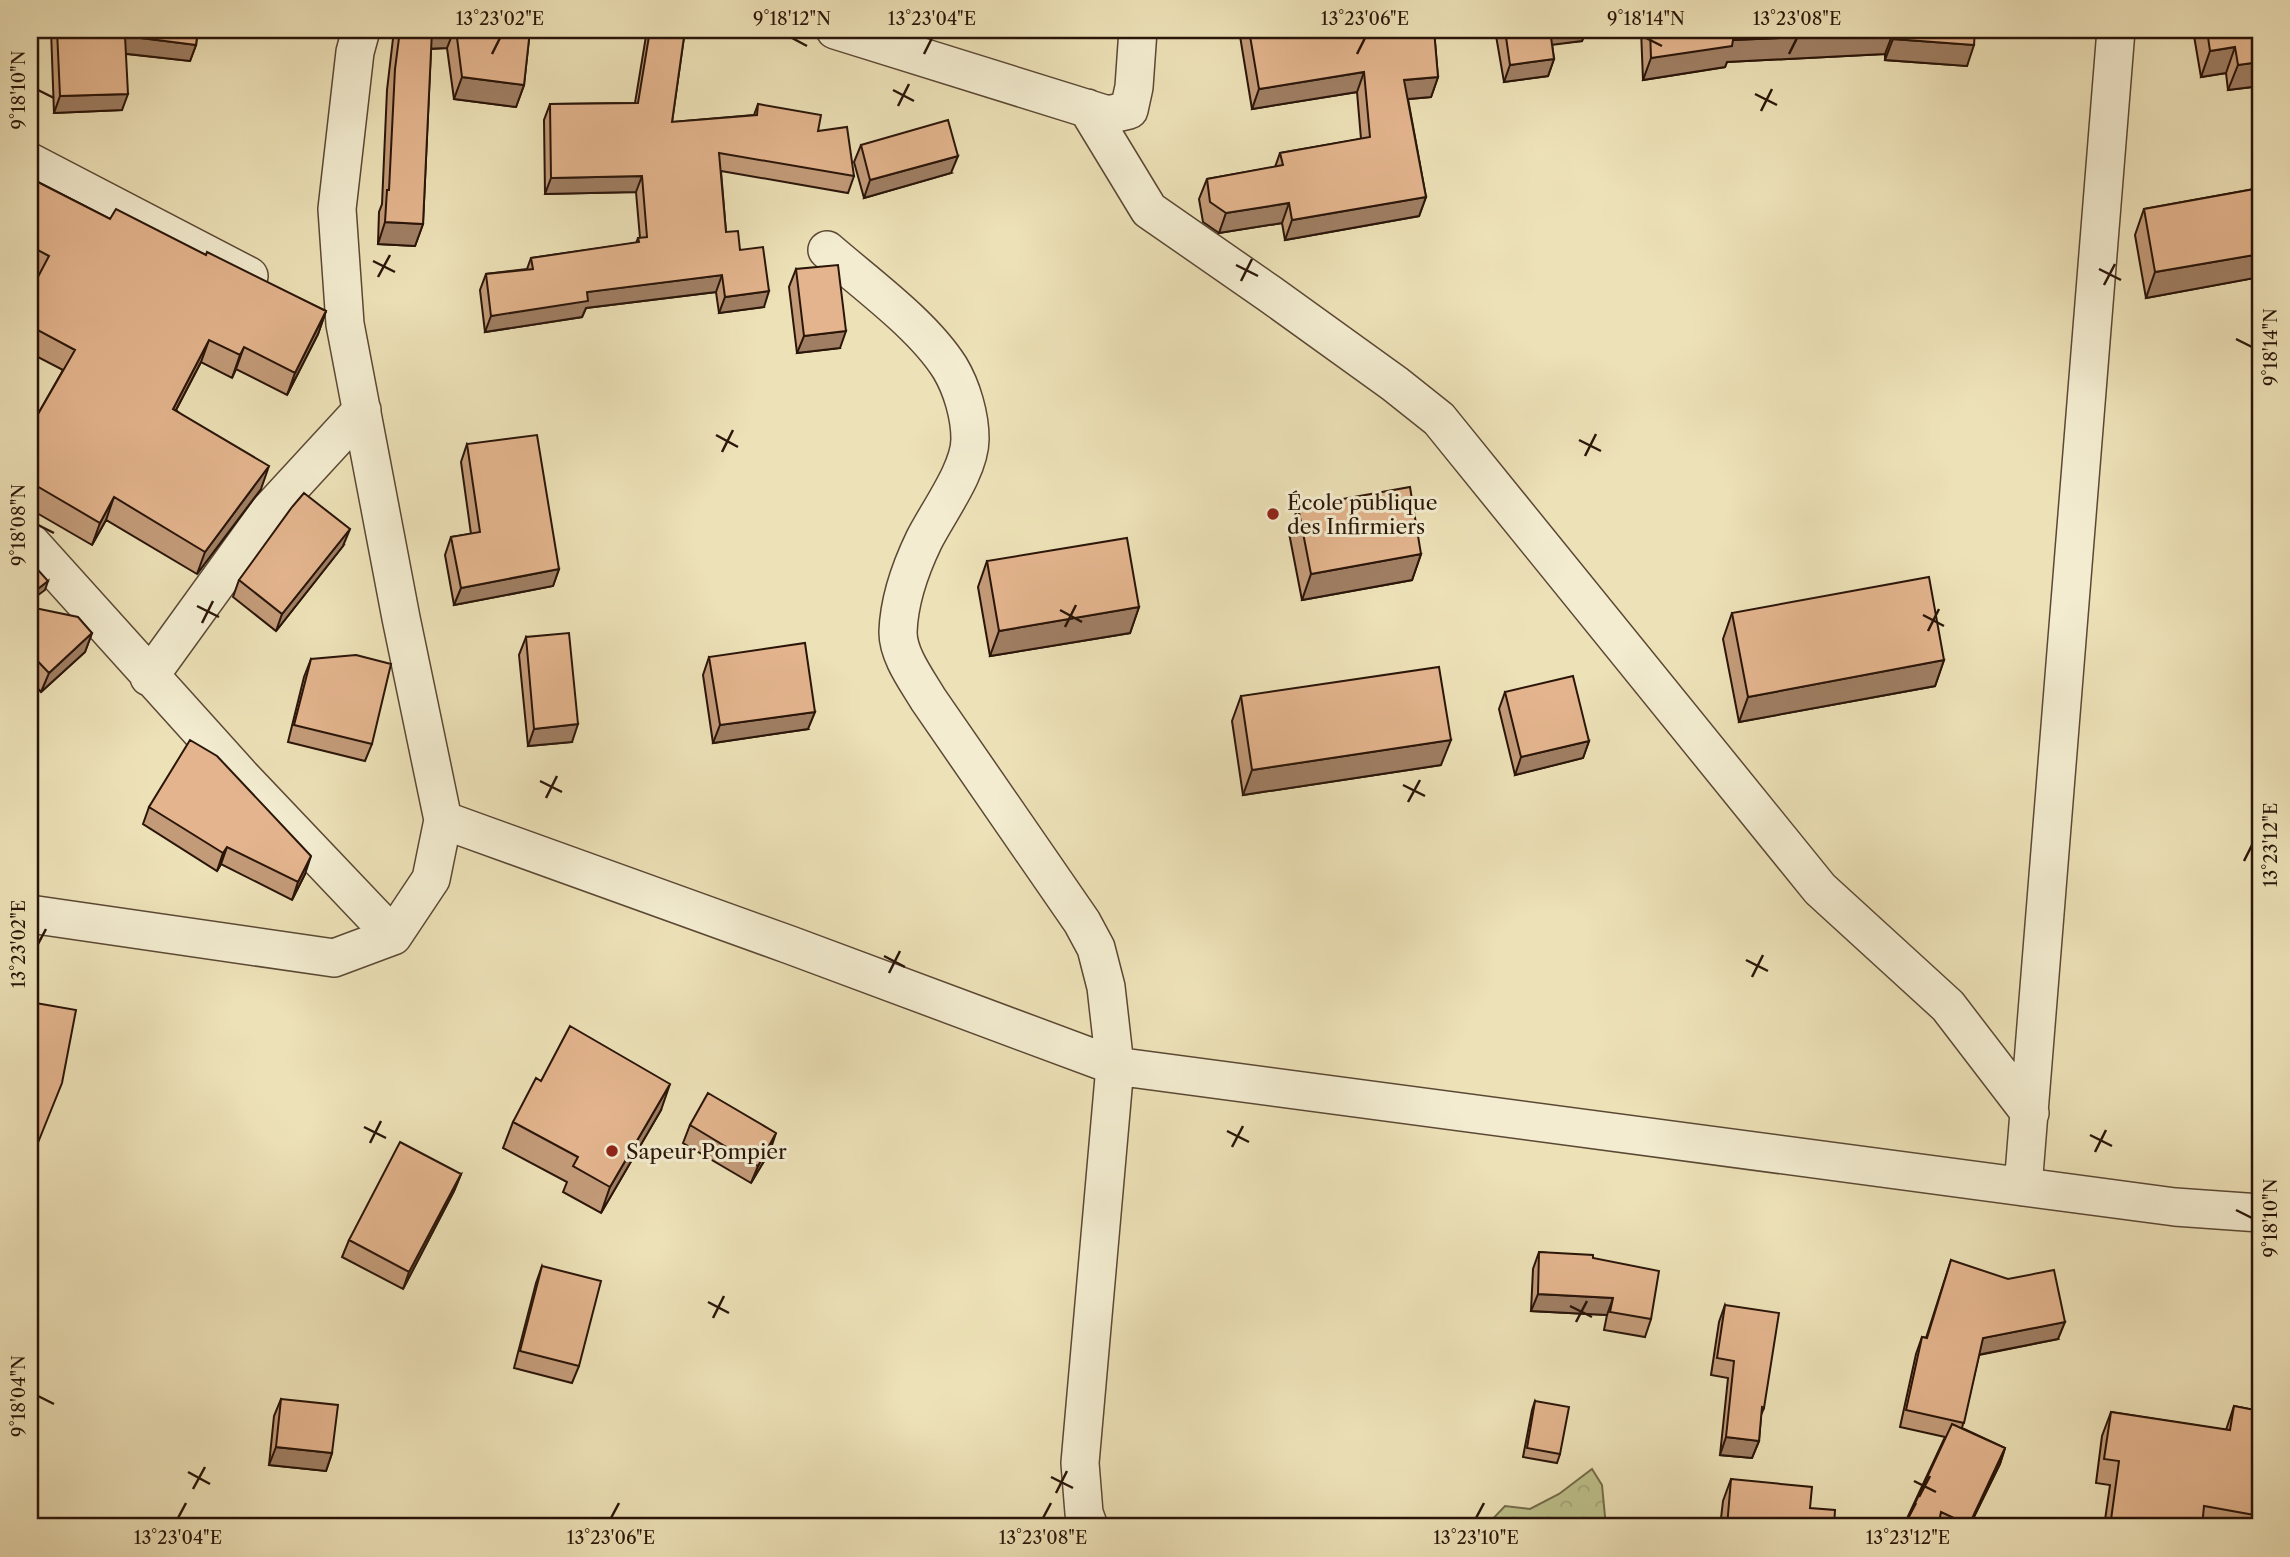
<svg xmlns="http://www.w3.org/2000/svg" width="2290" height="1557" font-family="'Libre Caslon Text',serif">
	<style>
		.forest { fill: url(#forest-crowns); stroke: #746b4a; stroke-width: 2 }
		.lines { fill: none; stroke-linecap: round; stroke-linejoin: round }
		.street-casing { stroke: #5b4834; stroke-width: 40 }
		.street { stroke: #f3ecd0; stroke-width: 37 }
		.wall { fill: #c39b79; stroke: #2a1509; stroke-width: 2 }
		.shaded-wall { fill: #9f7e63; stroke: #2a1509; stroke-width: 2 }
		.building { fill: #e3b48d; stroke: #2a1509; stroke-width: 2 }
		.ticks { fill: none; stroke: #2a1509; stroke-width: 2.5 }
		.poi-dot { fill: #8f2418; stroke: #f3ecd0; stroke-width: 2.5 }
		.labels { text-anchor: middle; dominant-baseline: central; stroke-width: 6; stroke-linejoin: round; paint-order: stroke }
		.poi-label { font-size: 21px; fill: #2a1509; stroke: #f3ecd0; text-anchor: start }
		.neatline { fill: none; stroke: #2a1509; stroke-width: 2.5 }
		.ticks-label { font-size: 18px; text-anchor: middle; fill: #2a1509 }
	</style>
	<defs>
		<pattern id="forest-crowns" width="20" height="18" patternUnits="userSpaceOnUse" patternTransform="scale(1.75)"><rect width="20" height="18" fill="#bdc18b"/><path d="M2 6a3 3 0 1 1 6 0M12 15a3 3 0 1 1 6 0" fill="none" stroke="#a3a577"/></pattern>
	</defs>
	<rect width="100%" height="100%" fill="#ede1b7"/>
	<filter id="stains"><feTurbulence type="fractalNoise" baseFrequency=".00286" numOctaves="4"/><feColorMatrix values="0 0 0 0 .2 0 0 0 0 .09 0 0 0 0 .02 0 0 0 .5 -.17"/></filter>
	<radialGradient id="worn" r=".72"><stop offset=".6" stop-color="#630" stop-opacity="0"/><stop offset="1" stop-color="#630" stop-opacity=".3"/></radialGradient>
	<path class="forest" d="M1592,1469L1602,1485L1606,1527H1485L1505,1506L1530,1509L1559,1494Z"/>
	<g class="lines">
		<g class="street-casing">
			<path id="street" d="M835,30L1108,115L1129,110L1134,87L1138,30
				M1087,108L1149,210L1270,294L1395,384L1439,419L1820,889L1948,1006L2030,1113
				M30,162L249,276
				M827,250C866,284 923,325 950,368C962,388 970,416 970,439C970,470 938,512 924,540C911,567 899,601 898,632C898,655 916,679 928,699L1082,922L1096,948L1106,987L1115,1066L1080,1463L1084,1513L1089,1527
				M30,542L240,775L393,936
				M149,677L269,511L362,410
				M443,820L790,945L1115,1066L2175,1207L2260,1213
				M30,914L334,958L393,936L431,879L443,820L401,618L345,324L337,209L355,52L361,30
				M2023,1187L2116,30"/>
		</g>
		<use href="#street" class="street"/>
	</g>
	<path class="wall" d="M51,30H198L196,45L190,61L126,54L122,110L54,113Z
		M394,30H530L524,85L516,107L454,99L447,48L431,49L423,224L415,246L378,244L379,212L382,204L387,90Z
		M647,30H685L672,122L754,115L758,104L818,131L854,176L848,193L721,171L726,232L740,250L764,307L719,313L716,292L586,308L582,317L485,332L480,290L486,274L527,269L531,258L636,243L638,238H640L636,192L545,194L544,120L550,104L635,103Z
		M918,30H950L947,37Z
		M1239,30H1434L1438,77L1431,97L1408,99L1426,197L1419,216L1285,240L1282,223L1219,233L1203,222L1199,199L1207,179L1275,167L1280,153L1361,139L1357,92L1252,109Z
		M1495,30H1586L1582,41L1552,44L1554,59L1548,76L1504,82Z
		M1641,30H1975L1967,66L1885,60V54L1727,62L1725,67L1643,80Z
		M2193,30H2260V86L2228,90L2226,73L2201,77Z
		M861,145L951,173L864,198L854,162Z
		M30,178L110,219L206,255L326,311L318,334L287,395L236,369L232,378L201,362L176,410L261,489L197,574L106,520L92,545L30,509V428L63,370L30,353V292L38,277L30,273Z
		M2260,188V277L2146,298L2135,235L2144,209Z
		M796,269L840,348L797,353L789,287Z
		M467,444L559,569L553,586L454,605L445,555L451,537L471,534L461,462Z
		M1298,507L1421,554L1412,580L1302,600L1289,533Z
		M343,546L276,631L233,597L239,580Z
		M987,561L1139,607L1130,633L990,656L978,587Z
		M30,607L92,633L85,652L41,692L30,680Z
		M1732,613L1944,660L1935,686L1739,722L1723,639Z
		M526,637L572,742L528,746L519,655Z
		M709,657L808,729L713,743L703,675Z
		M311,659L372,744L365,761L288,742L304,677Z
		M1505,692L1589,741L1583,758L1515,775L1499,709Z
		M1241,696L1441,765L1243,795L1232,721Z
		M149,807L305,874L292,900L221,864L217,871L143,824Z
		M541,1081L661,1110L601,1213L563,1192L567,1182L503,1148L513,1122Z
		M690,1125L770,1151L751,1183L683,1143Z
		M461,1174L454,1191L403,1289L342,1257L349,1240Z
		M1539,1252L1593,1258L1651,1319L1645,1337L1604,1330L1607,1315L1531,1311L1533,1269Z
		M1951,1260L2058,1339L1979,1355L1962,1428L2005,1448L2000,1464L1969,1527H1903L1945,1437L1900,1427L1916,1354L1922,1337L1926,1338Z
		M542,1266L579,1366L572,1383L514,1368L536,1283Z
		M1725,1305L1764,1408L1761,1415L1759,1441L1752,1458L1720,1455L1728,1378L1711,1375L1719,1322Z
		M281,1399L332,1453L326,1471L269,1465L274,1416Z
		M1535,1401L1560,1454L1557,1463L1523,1457L1532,1410Z
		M2234,1406L2260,1411V1527H2104L2110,1485L2096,1483L2102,1436L2111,1412L2226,1430Z
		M1731,1479L1810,1508L1834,1527H1720L1723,1501Z"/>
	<path class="shaded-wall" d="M431,30H454L447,48L424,49Z
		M1549,30H1586L1582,41L1543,46Z
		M1893,33L1885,54L1727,62L1725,67L1643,80L1651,58L1733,40Z
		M125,36L196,45L190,61L119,53Z
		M1893,39L1974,45L1967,66L1885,60Z
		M2235,47L2226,73L2201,77L2210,51Z
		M1554,59L1548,76L1504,82L1510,65Z
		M2260,62V86L2228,90L2238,65Z
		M1364,72L1357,92L1252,109L1259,89Z
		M462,77L524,85L516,107L454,99Z
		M1438,77L1431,97L1397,100L1404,80Z
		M128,94L122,110L54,113L60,96Z
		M958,156L951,173L864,198L870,180Z
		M642,176L636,192L545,194L551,178Z
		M1426,197L1419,216L1285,240L1292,220Z
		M1289,203L1282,223L1219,233L1226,213Z
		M385,222L423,224L415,246L378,244Z
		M2260,254V277L2146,298L2155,272Z
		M722,275L716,292L586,308L582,317L485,332L491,316L587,292Z
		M769,291L764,307L719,313L725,297Z
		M326,311L318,334L287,395L295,373Z
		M846,331L840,348L797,353L804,336Z
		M209,340L201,362L165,431L173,409Z
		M244,347L236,369L232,378L240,355Z
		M269,466L261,489L197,574L205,552Z
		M114,497L106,520L92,545L100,523Z
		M350,529L343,546L276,631L282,614Z
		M1421,554L1412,580L1302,600L1311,574Z
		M559,569L553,586L454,605L461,588Z
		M48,581L45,590L30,601V595Z
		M1139,607L1130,633L990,656L999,631Z
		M92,633L85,652L41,692L49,673Z
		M1944,660L1935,686L1739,722L1748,697Z
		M815,712L808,729L713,743L720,725Z
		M578,724L572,742L528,746L534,729Z
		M1451,740L1441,765L1243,795L1252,770Z
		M1589,741L1583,758L1515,775L1521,757Z
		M227,847L221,864L217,871L223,853Z
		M311,856L305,874L292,900L298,882Z
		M670,1084L661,1110L601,1213L610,1187Z
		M776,1133L770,1151L751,1183L758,1166Z
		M461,1174L454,1191L403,1289L409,1272Z
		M1538,1294L1613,1298L1607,1315L1531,1311Z
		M2065,1322L2058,1339L1977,1355L1983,1338Z
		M1726,1437L1759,1441L1752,1458L1720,1455Z
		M276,1447L332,1453L326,1471L269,1465Z
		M2005,1448L2000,1464L1969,1527H1968Z"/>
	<path class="building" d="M57,30H198L196,45L125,36L128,94L60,96Z
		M400,30H432L423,224L385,222L387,190H389L395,69Z
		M456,30H530L524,85L462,77Z
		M650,30H685L672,122L757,115L758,104L821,115L818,131L847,127L854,176L719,153L726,232L738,231L740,250L763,247L769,291L725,297L722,275L587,292L588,301L491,316L486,274L533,269L531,258L639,242L638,238L647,237L642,176L551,178L550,104L638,103Z
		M1249,30H1434L1438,77L1404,80L1426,197L1292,220L1289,203L1226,213L1210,202L1207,179L1283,165L1280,153L1370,137L1364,72L1259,89Z
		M1505,30H1550L1554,59L1510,65Z
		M1650,30H1975L1974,45L1893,39V33L1733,40L1732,46L1651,58Z
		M2207,30H2260V62L2238,65L2235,47L2210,51Z
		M948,120L958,156L870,180L861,145Z
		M30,178L110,219L116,209L206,255L207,252L326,311L295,373L244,347L240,355L209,340L173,409L269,466L205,552L114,497L100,523L30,482V428L75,350L30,326V292L49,256L30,246Z
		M2260,188V254L2155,272L2144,209Z
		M838,265L846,331L804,336L796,269Z
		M537,435L559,569L461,588L451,537L480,532L467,444Z
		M1410,487L1421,554L1311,574L1298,507Z
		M304,493L350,529L282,614L239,580L292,507Z
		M1127,538L1139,607L999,631L987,561Z
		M30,561L48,581L30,595Z
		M1929,577L1944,660L1748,697L1732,613Z
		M30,607L78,617L92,633L49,673L30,653Z
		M569,633L578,724L534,729L526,637Z
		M805,643L815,712L720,725L709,657Z
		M356,655L391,664L372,744L294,725L311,659Z
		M1439,667L1451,740L1252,770L1241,696Z
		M1573,676L1589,741L1521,757L1505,692Z
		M190,740L217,756L311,856L298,882L227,847L223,853L149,807Z
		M30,1002L76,1010L62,1083L31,1160Z
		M570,1026L670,1084L610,1187L573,1166L578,1157L513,1122L536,1078L541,1081Z
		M708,1093L776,1133L758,1166L690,1125Z
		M400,1142L461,1174L409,1272L349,1240Z
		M1539,1252L1593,1255V1258L1659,1271L1651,1319L1610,1312L1613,1298L1538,1294Z
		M1951,1260L2008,1279L2054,1270L2065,1322L1983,1338L1964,1423L1906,1410L1922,1337L1927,1338Z
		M542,1266L601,1281L579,1366L520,1351Z
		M1725,1305L1779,1313L1764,1408L1762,1407L1759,1441L1726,1437L1734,1361L1717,1358Z
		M281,1399L338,1405L332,1453L276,1447Z
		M1535,1401L1569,1407L1560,1454L1527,1448Z
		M2234,1406L2260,1411V1516L2204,1506L2202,1527H2110L2119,1461L2104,1459L2111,1412L2230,1430Z
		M1952,1424L2005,1448L1969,1525L1941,1512L1938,1527H1904Z
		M1731,1479L1812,1487L1810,1508L1835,1510L1834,1527H1727Z"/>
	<path class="ticks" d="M792,38L807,46M1646,38L1662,46M492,54L500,38M924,54L932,38M1357,54L1365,38M1789,54L1797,38M38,90L54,98M893,90L914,101M1755,94L1777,105M898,106L909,84M1761,111L1772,89M373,261L395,272M1236,265L1258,276M2099,269L2121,280M378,277L390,255M1241,281L1252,259M2104,285L2115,264M2236,339L2252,347M716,435L738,447M1579,440L1601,451M722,452L733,430M1585,456L1596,434M38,525L54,533M197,606L219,617M1060,610L1082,622M1923,615L1944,626M202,623L213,601M1065,627L1076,605M1928,631L1939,609M540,781L562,792M1403,785L1425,796M546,798L557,776M1408,802L1420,780M2244,861L2252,845M38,944L46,929M884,956L905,967M1746,960L1768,971M889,973L900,951M1752,977L1763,955M364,1127L386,1138M1227,1131L1249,1142M2090,1135L2112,1146M370,1143L381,1121M1232,1147L1243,1126M2095,1152L2106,1130M2236,1210L2252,1218M708,1302L729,1313M1570,1306L1592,1317M713,1318L724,1296M1576,1322L1587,1301M38,1396L54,1404M188,1472L210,1484M1051,1477L1073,1488M1914,1481L1936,1492M193,1489L205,1467M1056,1493L1067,1471M1919,1497L1930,1476M178,1518L186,1503M611,1518L619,1503M1043,1518L1051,1503M1476,1518L1484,1503M1908,1518L1916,1503"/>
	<g class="poi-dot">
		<circle cx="1273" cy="514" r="7"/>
		<circle cx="612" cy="1151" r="7"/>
	</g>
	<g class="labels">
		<g class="poi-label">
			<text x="1287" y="502">École publique<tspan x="1287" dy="24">des Infirmiers</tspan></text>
			<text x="626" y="1151">Sapeur Pompier</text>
		</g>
	</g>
	<rect width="2290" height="1557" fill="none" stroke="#ede1b7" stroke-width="77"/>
	<rect x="38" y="38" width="2214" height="1480" class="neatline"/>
	<g class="ticks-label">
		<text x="500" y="25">13°23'02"E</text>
		<text x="792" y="25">9°18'12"N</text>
		<text x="932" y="25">13°23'04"E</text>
		<text x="1365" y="25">13°23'06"E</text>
		<text x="1646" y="25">9°18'14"N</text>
		<text x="1797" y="25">13°23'08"E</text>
		<text transform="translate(19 90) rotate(-90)" y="6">9°18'10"N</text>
		<text transform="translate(2271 347) rotate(-90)" y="6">9°18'14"N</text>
		<text transform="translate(19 525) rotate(-90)" y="6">9°18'08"N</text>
		<text transform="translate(2271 845) rotate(-90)" y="6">13°23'12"E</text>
		<text transform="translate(19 944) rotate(-90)" y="6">13°23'02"E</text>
		<text transform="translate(2271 1218) rotate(-90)" y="6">9°18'10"N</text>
		<text transform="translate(19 1396) rotate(-90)" y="6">9°18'04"N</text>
		<text x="178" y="1544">13°23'04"E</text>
		<text x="611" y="1544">13°23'06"E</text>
		<text x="1043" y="1544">13°23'08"E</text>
		<text x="1476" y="1544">13°23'10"E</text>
		<text x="1908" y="1544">13°23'12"E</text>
	</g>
	<rect width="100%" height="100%" filter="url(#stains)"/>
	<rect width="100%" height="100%" fill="url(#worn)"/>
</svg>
